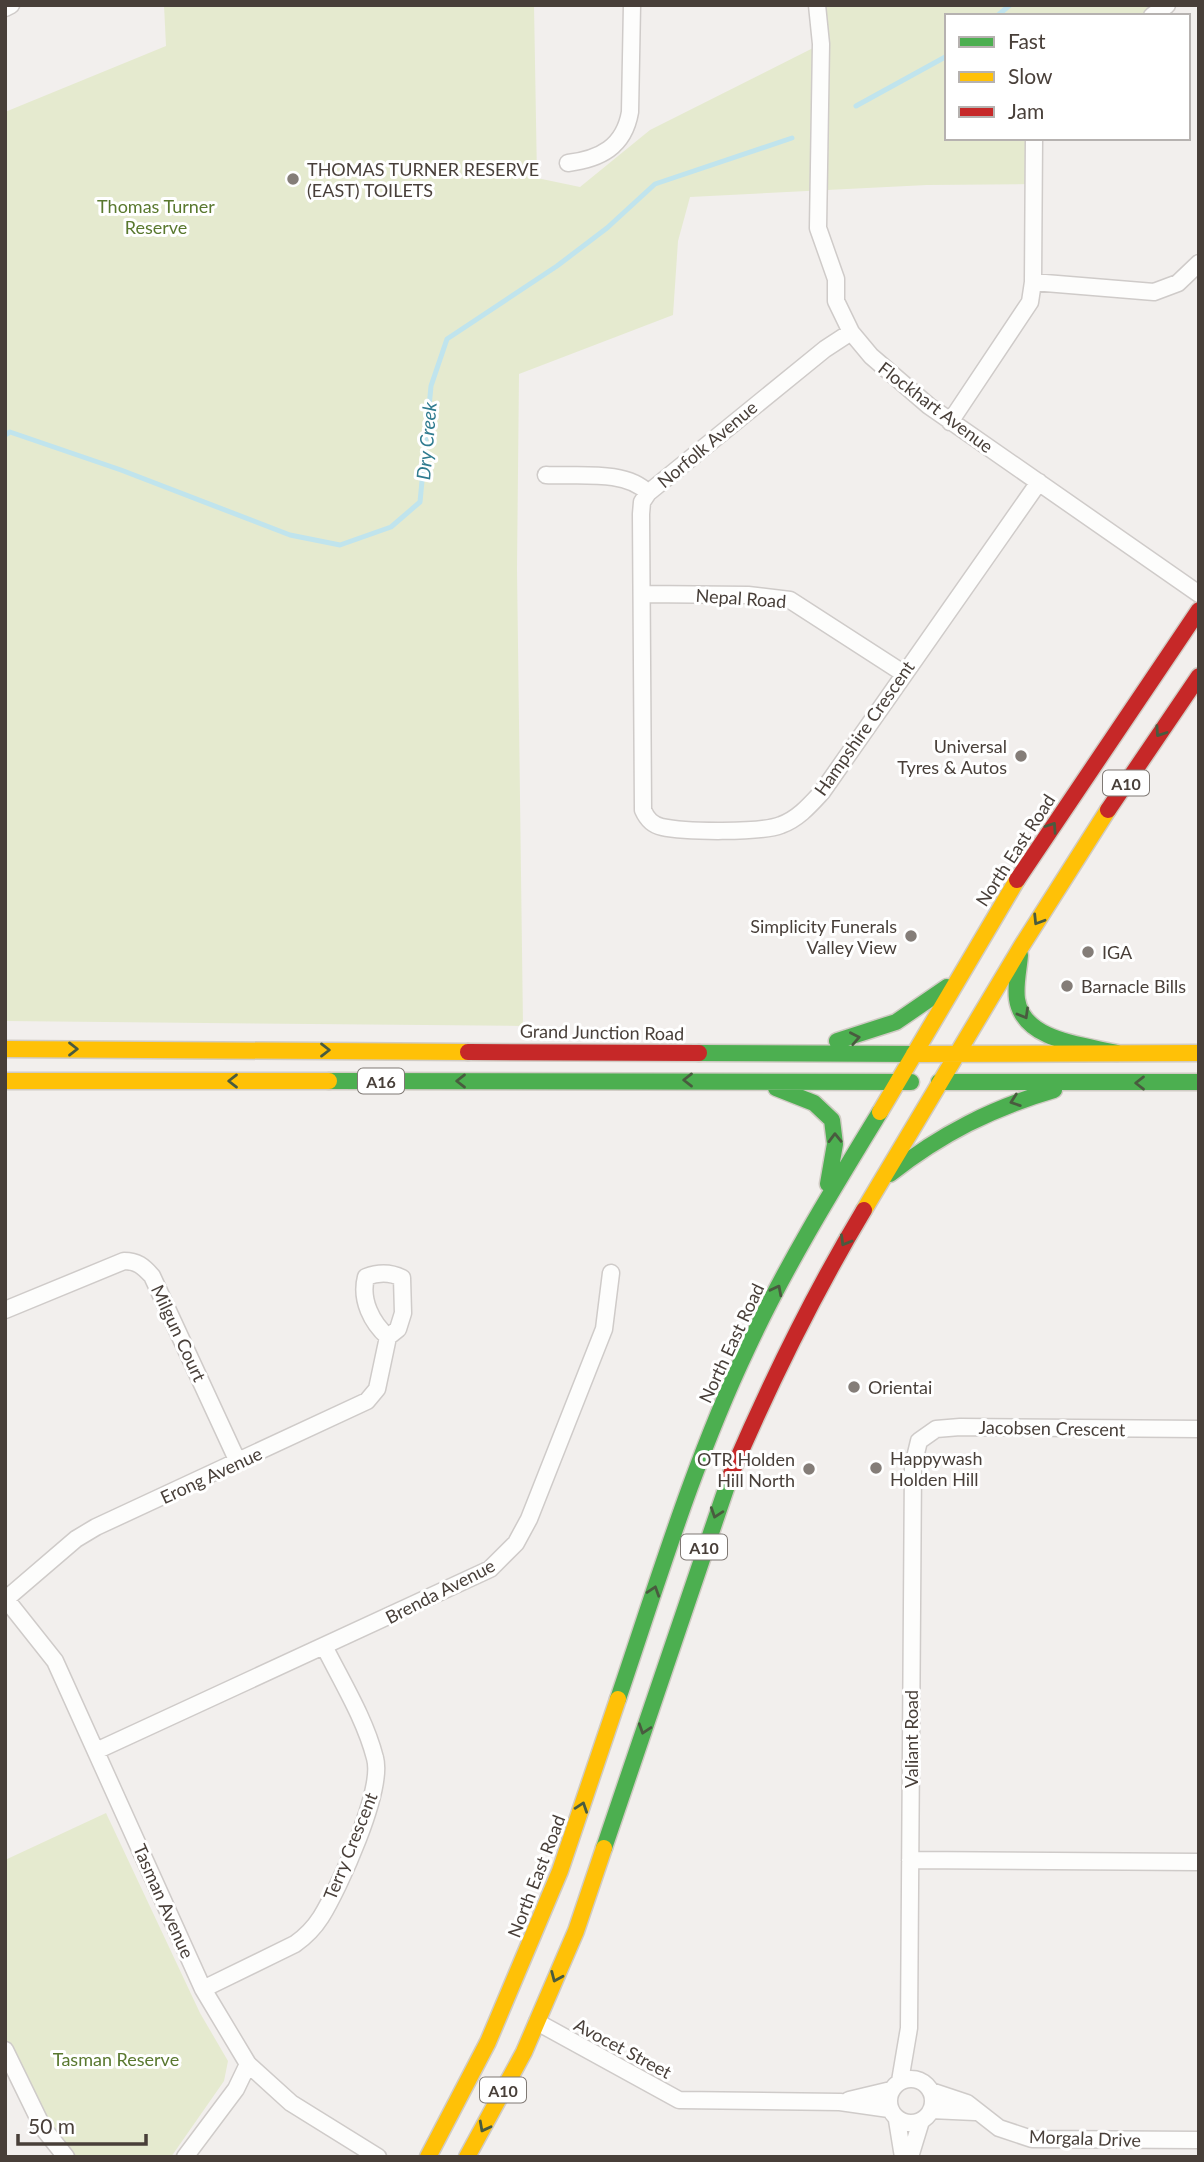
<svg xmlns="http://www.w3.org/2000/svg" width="1204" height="2162" font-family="Lato,sans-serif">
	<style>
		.green { fill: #e5eacf }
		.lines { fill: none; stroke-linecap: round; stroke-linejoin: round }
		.stream { stroke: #c0e4ed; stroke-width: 5 }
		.street-casing { stroke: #cfcbc9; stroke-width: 19 }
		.fast-casing { stroke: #d0cbc4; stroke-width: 19 }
		.slow-casing { stroke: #d0cbc4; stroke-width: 19 }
		.jam-casing { stroke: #d0cbc4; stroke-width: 19 }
		.street { stroke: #fdfdfc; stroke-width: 16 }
		.fast { stroke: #4caf50; stroke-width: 16 }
		.slow { stroke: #ffc107; stroke-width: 16 }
		.jam { stroke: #c62828; stroke-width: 16 }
		.oneway { stroke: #495b3f }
		.poi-dot { fill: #847d78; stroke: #fff; stroke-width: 2.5 }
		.labels { text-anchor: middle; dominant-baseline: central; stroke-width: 6; stroke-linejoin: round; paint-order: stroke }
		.shield { fill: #fff; stroke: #7f7974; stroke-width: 2 }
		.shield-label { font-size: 16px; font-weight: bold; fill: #483f39 }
		.poi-label { font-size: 18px; fill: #483f39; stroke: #fff; text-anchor: start }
		.park-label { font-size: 18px; fill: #59782e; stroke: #fff }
		.street-label { font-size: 18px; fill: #483f39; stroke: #fff }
		.water-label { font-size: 19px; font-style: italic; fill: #2f7b8f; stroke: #fff }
	</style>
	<rect width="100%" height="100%" fill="#f2efed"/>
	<path class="green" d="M164,5H534L537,178L580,187L650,130L821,44L817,5H1167L1152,16H947V138H1034L1033,184L927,185L690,197L678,241L673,315L519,374L517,569L523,1026L5,1021V112L166,46Z
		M106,1813L200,2013L228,2061L224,2081L171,2157H76L43,2128L5,2048V1860Z"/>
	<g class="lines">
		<path class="stream" d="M997,16L1010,5
			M856,106L947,56
			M5,435L10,432L121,470L290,535L340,545L391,527L420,502L431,386L447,339L557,266L607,228L655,184L792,138"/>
		<g class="street-casing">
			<path id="street" d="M817,5L821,44L818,228L836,279V301L851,332L871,356L929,406L1199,594
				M5,8L11,5
				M1152,16L1167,5
				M568,163C600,159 624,147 630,112L632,5
				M1033,282L1154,292L1178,283L1199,263
				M950,422L1030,302L1033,282L1034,138
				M546,475C576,477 626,469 648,493L825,349L851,332
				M648,493L642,502L641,514L643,810C647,819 652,825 662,827C684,832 761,833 781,825C798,819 810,805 822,792L1039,482
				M642,594L748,595L790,600L903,673
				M5,1310L124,1261C137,1261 143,1266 152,1276L238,1462
				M5,1598L55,1661L203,1989L248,2064L291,2103L378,2157
				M6,1599L76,1539L96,1527L367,1401L377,1389L388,1337L398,1329L403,1313L402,1278C390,1272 379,1272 366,1277C360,1300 372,1323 388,1337
				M96,1751L490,1569L516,1543L529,1519L604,1329L611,1273
				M910,1860L1199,1862
				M203,1989L295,1944C305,1937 314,1928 321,1917C339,1888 384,1790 375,1758C365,1719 342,1682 324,1646
				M537,2022L679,2100L840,2102L889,2109
				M5,2050L43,2128L66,2157
				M889 2101a22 22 0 1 1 44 0a22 22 0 1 1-44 0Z
				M900,2081L909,2028L913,1466L919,1441L936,1429L960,1427L1199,1429
				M931,2091L967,2103L999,2128L1032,2139L1199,2140
				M849,2100L891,2090
				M931,2110L975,2112
				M897,2120L903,2157
				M185,2157L236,2089L248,2064
				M910,2157L921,2121"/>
		</g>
		<g class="fast-casing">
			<path id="fast" d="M1020,955C1019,969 1015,984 1017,999C1023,1041 1084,1045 1117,1053
				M837,1041L896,1022L947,987
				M699,1053L914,1054
				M329,1081L911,1082
				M939,1082H1199
				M776,1088L814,1103L832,1120L835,1144L828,1184
				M890,1174C941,1134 992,1108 1054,1090
				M618,1699C658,1581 694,1461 747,1349C785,1267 833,1189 880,1112
				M604,1848L731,1474"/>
		</g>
		<g class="slow-casing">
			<path id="slow" d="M5,1049L468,1052
				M914,1054L1199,1053
				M5,1081H329
				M880,1112L1017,880
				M864,1210L1021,947L1108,810
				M428,2157L488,2042L560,1871L618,1699
				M467,2157L524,2052L576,1931L604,1848"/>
		</g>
		<g class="jam-casing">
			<path id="jam" d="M1108,810L1199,676
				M1017,880L1199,610
				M468,1052L699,1053
				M731,1474C770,1383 813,1295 864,1210"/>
		</g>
		<use href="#street" class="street"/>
		<use href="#fast" class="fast"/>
		<use href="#slow" class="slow"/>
		<use href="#jam" class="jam"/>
	</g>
	<defs><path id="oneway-chevron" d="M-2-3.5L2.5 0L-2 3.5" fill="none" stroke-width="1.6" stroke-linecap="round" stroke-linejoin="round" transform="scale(1.75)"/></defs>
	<g class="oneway">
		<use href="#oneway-chevron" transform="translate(1160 732) rotate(124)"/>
		<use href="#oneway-chevron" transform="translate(1052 827) rotate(-56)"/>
		<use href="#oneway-chevron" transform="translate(1038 920) rotate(122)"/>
		<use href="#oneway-chevron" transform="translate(1024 1014) rotate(60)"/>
		<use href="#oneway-chevron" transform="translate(855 1038) rotate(-11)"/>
		<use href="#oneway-chevron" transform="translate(73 1049)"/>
		<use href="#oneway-chevron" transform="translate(325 1050)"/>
		<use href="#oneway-chevron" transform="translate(688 1080) rotate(-180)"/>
		<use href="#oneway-chevron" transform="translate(233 1081) rotate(180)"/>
		<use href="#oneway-chevron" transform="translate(461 1081) rotate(180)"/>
		<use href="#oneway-chevron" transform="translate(1140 1083) rotate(180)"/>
		<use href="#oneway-chevron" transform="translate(1015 1101) rotate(161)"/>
		<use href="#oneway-chevron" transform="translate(835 1138) rotate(-91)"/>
		<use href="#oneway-chevron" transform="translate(845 1241) rotate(120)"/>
		<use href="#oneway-chevron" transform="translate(777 1290) rotate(-63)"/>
		<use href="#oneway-chevron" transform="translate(716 1513) rotate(109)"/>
		<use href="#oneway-chevron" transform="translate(654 1591) rotate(-72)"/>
		<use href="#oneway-chevron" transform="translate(644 1729) rotate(108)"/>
		<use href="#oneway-chevron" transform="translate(582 1807) rotate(-71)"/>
		<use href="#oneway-chevron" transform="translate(556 1977) rotate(113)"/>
		<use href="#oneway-chevron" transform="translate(484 2127) rotate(118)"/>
	</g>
	<g class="poi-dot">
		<circle cx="293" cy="179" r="7"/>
		<circle cx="1021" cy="756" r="7"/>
		<circle cx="911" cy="936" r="7"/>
		<circle cx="1088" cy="952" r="7"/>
		<circle cx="1067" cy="986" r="7"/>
		<circle cx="854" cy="1387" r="7"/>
		<circle cx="876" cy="1468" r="7"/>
		<circle cx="809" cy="1469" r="7"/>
	</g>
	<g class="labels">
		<g class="shield">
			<rect x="1103" y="770.5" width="46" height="25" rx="5"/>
			<rect x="358" y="1068.5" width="46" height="25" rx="5"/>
			<rect x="681" y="1534.5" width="46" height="25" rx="5"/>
			<rect x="480" y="2077.5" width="46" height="25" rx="5"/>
		</g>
		<g class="shield-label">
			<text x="1126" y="783">A10</text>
			<text x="381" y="1081">A16</text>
			<text x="704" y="1547">A10</text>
			<text x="503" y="2090">A10</text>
		</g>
		<g class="poi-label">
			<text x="307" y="169">THOMAS TURNER RESERVE<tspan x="307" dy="21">(EAST) TOILETS</tspan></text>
			<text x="1007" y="746" text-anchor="end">Universal<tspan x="1007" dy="21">Tyres &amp; Autos</tspan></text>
			<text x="897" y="926" text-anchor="end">Simplicity Funerals<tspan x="897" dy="21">Valley View</tspan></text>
			<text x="1102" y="952">IGA</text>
			<text x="1081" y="986">Barnacle Bills</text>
			<text x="868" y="1387">Orientai</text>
			<text x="890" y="1458">Happywash<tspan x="890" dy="21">Holden Hill</tspan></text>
			<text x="795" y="1459" text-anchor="end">OTR Holden<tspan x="795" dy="21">Hill North</tspan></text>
		</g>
		<g class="park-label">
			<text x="156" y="206">Thomas Turner<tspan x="156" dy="21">Reserve</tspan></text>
			<text x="116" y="2059">Tasman Reserve</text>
		</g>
		<g class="street-label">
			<text transform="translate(936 407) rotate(37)">Flockhart Avenue</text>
			<text transform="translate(707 444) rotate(-40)">Norfolk Avenue</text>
			<text transform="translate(741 598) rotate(4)">Nepal Road</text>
			<text transform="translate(864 728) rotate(-55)">Hampshire Crescent</text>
			<text transform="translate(1015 850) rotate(-57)">North East Road</text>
			<text transform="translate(602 1032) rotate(1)">Grand Junction Road</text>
			<text transform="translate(179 1333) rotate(65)">Milgun Court</text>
			<text transform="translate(731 1343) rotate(-65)">North East Road</text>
			<text transform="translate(1052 1428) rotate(1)">Jacobsen Crescent</text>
			<text transform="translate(211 1475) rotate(-25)">Erong Avenue</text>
			<text transform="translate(440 1591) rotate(-27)">Brenda Avenue</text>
			<text transform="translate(911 1739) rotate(-90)">Valiant Road</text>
			<text transform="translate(350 1846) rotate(-68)">Terry Crescent</text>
			<text transform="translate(536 1876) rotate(-69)">North East Road</text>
			<text transform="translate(164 1901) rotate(66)">Tasman Avenue</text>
			<text transform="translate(623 2048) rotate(28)">Avocet Street</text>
			<text transform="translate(1085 2138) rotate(2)">Morgala Drive</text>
		</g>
		<g class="water-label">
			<text transform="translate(426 441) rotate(-85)">Dry Creek</text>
		</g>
	</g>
	<rect width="1204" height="2162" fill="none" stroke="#483f39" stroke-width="14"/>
	<rect x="945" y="14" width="245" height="126" fill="#ffffff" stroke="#b6b2b0" stroke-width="2"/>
	<rect x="959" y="37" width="35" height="10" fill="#4caf50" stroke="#b6b2b0" stroke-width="2"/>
	<text x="1008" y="49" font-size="21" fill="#483f39">Fast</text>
	<rect x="959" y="72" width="35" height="10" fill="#ffc107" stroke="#b6b2b0" stroke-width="2"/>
	<text x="1008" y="84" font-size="21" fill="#483f39">Slow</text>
	<rect x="959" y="107" width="35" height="10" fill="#c62828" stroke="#b6b2b0" stroke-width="2"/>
	<text x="1008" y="119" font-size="21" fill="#483f39">Jam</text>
	<path d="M18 2134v10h128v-10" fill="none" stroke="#483f39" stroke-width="3.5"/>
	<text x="28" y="2134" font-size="21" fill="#483f39" stroke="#ffffff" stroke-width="5" paint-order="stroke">50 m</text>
</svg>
